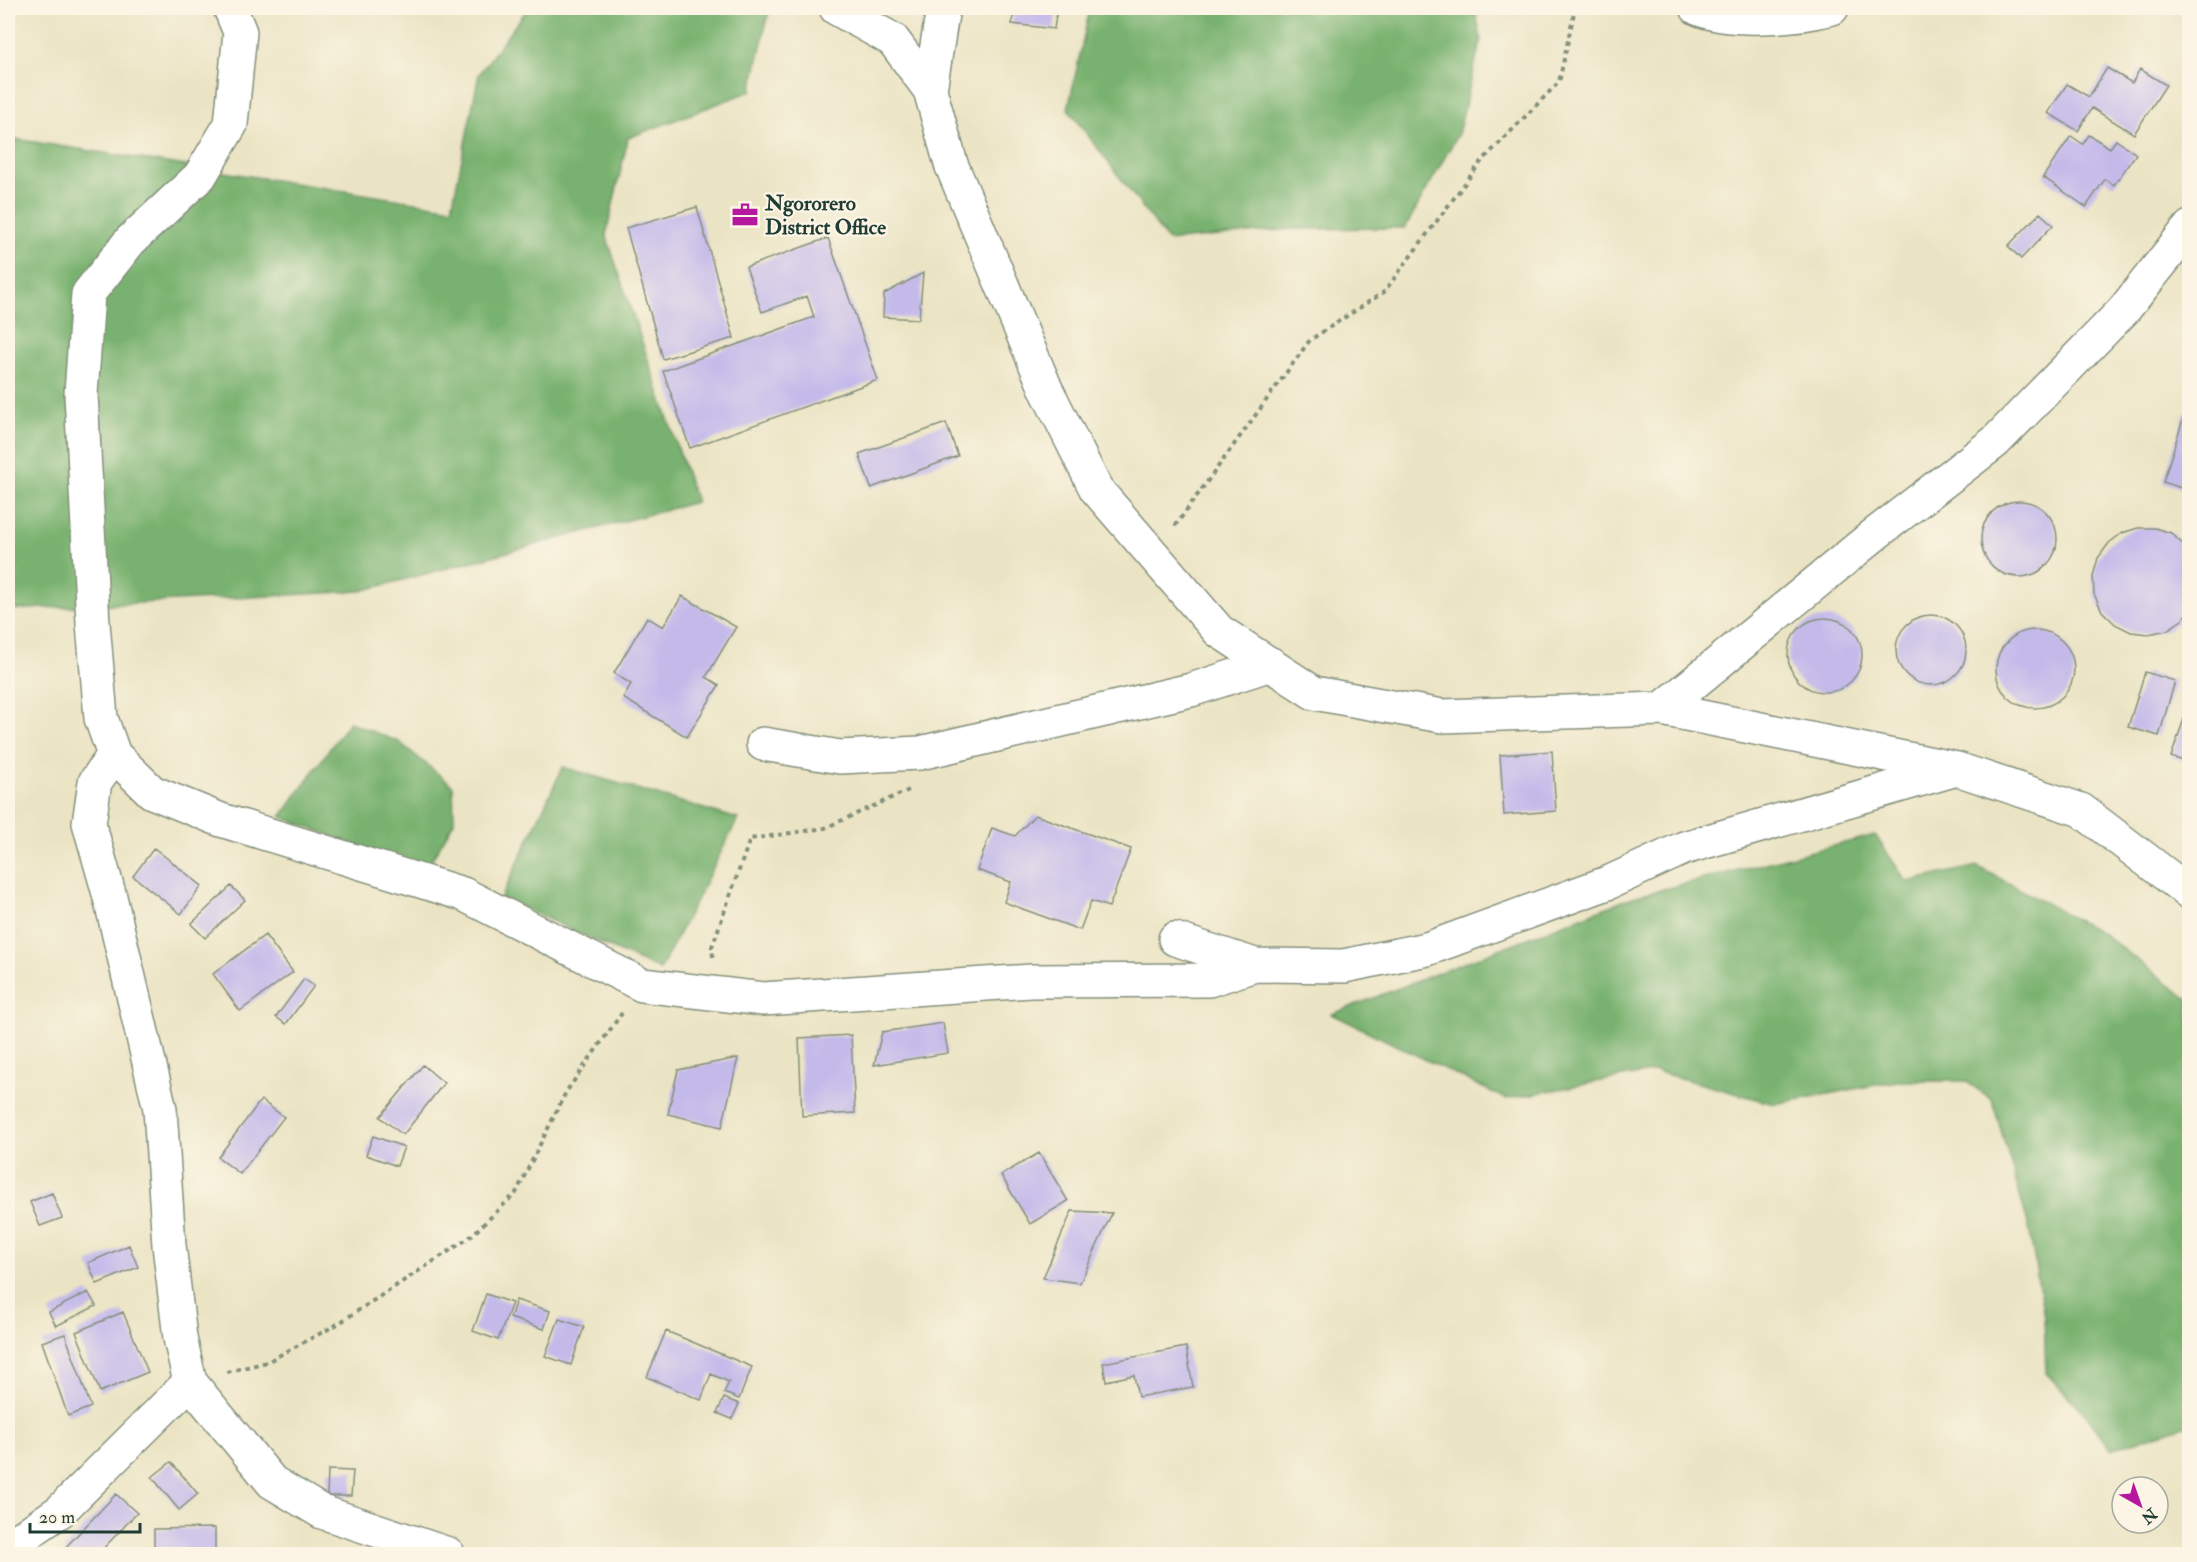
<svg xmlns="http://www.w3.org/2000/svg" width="2197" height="1562" font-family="'IM FELL Double Pica',serif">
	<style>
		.forest { fill: #79b270; stroke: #4c7852; stroke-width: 1.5 }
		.building { fill: #c4baea }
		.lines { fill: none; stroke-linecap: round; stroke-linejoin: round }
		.minor-casing { stroke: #85907c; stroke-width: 36 }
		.major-casing { stroke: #85907c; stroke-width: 36 }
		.path { stroke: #85907c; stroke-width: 4; stroke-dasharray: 4.5 4.5; stroke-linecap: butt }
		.minor { stroke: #fff; stroke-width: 33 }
		.major { stroke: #fff; stroke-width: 33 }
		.labels { text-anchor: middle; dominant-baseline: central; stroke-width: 4.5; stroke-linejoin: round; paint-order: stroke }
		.poi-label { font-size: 21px; font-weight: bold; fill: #1f3d34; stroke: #fcf5e5; text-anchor: start }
	</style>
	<rect width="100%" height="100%" fill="#fcf5e5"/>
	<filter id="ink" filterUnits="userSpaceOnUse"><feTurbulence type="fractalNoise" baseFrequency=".0167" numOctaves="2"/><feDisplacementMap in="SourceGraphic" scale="12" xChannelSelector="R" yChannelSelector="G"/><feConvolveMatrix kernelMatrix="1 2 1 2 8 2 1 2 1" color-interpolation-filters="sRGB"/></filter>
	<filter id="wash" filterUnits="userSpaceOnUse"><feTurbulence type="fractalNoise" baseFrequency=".008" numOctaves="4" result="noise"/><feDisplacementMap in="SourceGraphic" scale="24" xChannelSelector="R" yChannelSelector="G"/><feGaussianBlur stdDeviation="1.35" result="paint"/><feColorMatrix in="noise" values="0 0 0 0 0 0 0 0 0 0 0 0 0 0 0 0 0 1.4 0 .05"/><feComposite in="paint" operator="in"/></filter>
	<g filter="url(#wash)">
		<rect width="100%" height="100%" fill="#ebe4c4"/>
		<path class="forest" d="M528,8H763L769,11L751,91L628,138L606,235L696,502L361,591L8,610V138L452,208L479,74Z
			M1090,8H1475L1481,39L1458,134L1405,228L1290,229L1168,241L1068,109Z
			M349,722L399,742L453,786L454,822L425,871L281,817Z
			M563,767L738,819L660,970L501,898Z
			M1875,835L1907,882L1977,866L2105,935L2189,1000V1425L2111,1449L2086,1415L2046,1373L2044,1317L2029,1227L1992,1099L1965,1081H1897L1774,1104L1655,1071L1506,1099L1332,1014L1633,897Z"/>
		<g id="blocks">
			<path class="building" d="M1014,8H1057L1054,29L1012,24Z
				M2107,68L2132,83L2140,69L2166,85L2134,134L2092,108L2078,131L2048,113L2067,84L2089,97Z
				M2089,135L2110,148L2116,140L2136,154L2114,185L2105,179L2086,207L2043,177L2071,136L2083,144Z
				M697,207L734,338L663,359L626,228Z
				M2040,213L2053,225L2021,259L2008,246Z
				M828,238L878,380L690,448L663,371L814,317L807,296L762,312L746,267Z
				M923,273L919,319L883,317L884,294Z
				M2185,413L2190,414V491L2163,482Z
				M946,423L958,456L871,488L859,454Z
				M1981 539a38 38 0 1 1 76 0a38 38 0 1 1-76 0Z
				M2138,528H2155L2171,533L2190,551V610L2182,620L2167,630L2149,634L2131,632L2115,624L2102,611L2094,594L2093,576L2098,558L2109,543L2122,533Z
				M682,596L736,627L706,677L719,685L687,737L623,698L631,684L614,673L647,617L663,627Z
				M1896 650a35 35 0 1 1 70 0a35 35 0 1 1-70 0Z
				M1788 655a37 37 0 1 1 74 0a37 37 0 1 1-74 0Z
				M1996 669a39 39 0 1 1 78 0a39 39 0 1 1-78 0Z
				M2145,672L2175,681L2159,736L2128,727Z
				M2189,704H2190V763L2171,757Z
				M1552,751L1556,811L1504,815L1500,755Z
				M1035,815L1131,849L1109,907L1091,901L1080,930L1004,902L1011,882L977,870L992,828L1015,836Z
				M154,848L202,886L181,914L133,876Z
				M231,886L245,900L205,938L191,924Z
				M265,935L293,972L240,1011L213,974Z
				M304,979L314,986L286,1024L276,1017Z
				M943,1023L948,1053L874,1065L882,1032Z
				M851,1035L855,1113L802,1116L799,1038Z
				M738,1058L722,1127L668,1114L678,1070Z
				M423,1065L444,1083L403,1135L380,1117Z
				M261,1100L284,1117L240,1174L218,1157Z
				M373,1136L404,1147L397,1166L366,1155Z
				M1039,1153L1068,1201L1030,1224L1001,1175Z
				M52,1193L62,1218L40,1226L30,1202Z
				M1072,1211L1112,1213L1080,1283L1043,1278Z
				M129,1245L138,1267L97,1284L88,1263Z
				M88,1292L96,1306L56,1326L49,1312Z
				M486,1294L512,1303L498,1340L473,1331Z
				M516,1300L550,1311L544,1329L510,1318Z
				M123,1312L148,1372L100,1392L76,1332Z
				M559,1319L584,1327L571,1365L545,1356Z
				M666,1331L752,1367L739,1399L724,1393L729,1382L711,1374L701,1400L647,1377Z
				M65,1334L91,1407L68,1416L42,1342Z
				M1186,1347L1193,1387L1138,1397L1134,1375L1106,1381L1103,1363Z
				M724,1398L739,1404L732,1419L717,1413Z
				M171,1462L198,1494L179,1510L152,1477Z
				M328,1470L353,1471L351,1496H327Z
				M116,1494L137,1513L98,1554H68L63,1550Z
				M215,1528V1554H154V1529Z"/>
		</g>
	</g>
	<g filter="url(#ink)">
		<use href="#blocks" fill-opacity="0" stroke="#85907c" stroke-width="1.5"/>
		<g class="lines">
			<g class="minor-casing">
				<path id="minor" d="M230,8L240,32L231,124L200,176L130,241L88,294L81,394L93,623L101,718L114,755L152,792L221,820L463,894L642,985L763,999L1031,981L1209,980L1255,965
					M836,8L893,40L930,90L951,164L1046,389L1096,489L1219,631L1314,693L1442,716L1662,709L1957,769L2081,810L2190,893
					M930,90L943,8
					M1662,709L1874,535L1995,442L2123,311L2190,227
					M763,744L840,757L920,753L1191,690L1271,664
					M114,755L95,782L89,823L110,897L160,1109L169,1245L180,1338L190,1382L272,1482L322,1512L448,1554
					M1175,939L1255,965L1344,966L1427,949L1610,882L1684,848L1950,771
					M8,1547L60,1511L190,1382"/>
			</g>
			<g class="major-casing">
				<path id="major" d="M1697,8C1730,23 1797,17 1832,8"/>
			</g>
			<path class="path" d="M1175,526L1310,340L1384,292L1480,163L1559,82L1575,8
				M713,957L712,947L750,839L825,828L909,790
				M227,1372L267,1362L336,1325L469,1238L516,1193L566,1092L622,1013"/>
			<use href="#minor" class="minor"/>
			<use href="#major" class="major"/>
		</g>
	</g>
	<defs>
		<g id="office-bare" transform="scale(2.07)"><path d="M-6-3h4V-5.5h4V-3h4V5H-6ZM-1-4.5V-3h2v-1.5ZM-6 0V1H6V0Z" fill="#b5179e" stroke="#fcf5e5" stroke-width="2.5" paint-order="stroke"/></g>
	</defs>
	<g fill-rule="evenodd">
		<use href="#office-bare" x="745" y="215"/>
	</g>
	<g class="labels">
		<g class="poi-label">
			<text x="765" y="203">Ngororero<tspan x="765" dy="24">District Office</tspan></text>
		</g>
	</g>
	<rect width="2197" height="1562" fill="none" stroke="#fcf5e5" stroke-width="30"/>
	<g transform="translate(2140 1505) rotate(140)"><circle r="28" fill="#fcf5e5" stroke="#a4ab9e" stroke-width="1.5"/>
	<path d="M0-4.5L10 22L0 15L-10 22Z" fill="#b5179e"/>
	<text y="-9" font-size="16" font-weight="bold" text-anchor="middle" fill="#1f3d34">N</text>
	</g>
	<path d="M30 1523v9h110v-9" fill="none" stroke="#1f3d34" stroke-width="3"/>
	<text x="39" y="1523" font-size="18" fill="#1f3d34" stroke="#fcf5e5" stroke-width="4.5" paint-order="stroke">20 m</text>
</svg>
